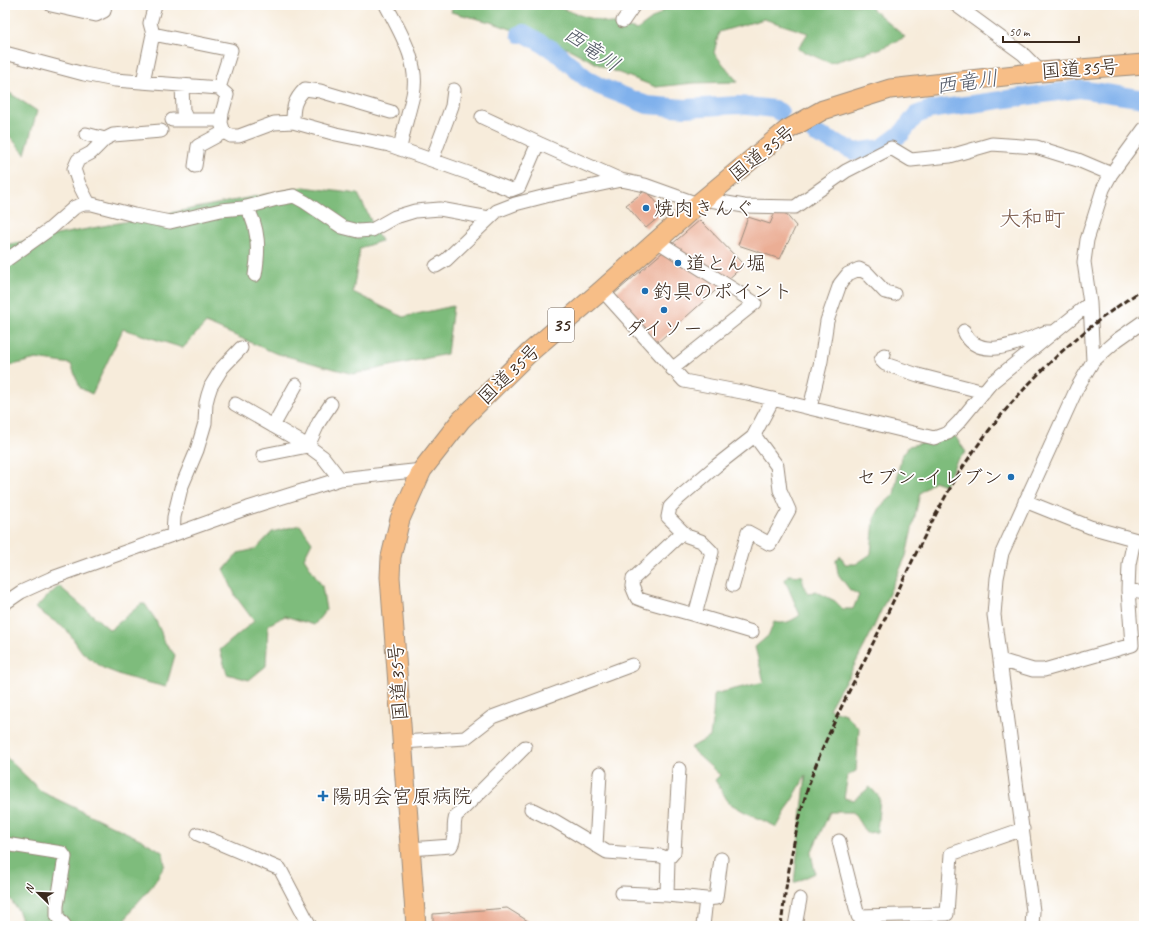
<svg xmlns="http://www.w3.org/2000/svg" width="1149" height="931" font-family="Caveat,'Klee One',sans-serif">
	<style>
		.forest { fill: #7ebc7b; stroke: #5c734c }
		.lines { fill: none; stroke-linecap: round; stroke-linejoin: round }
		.river { stroke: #80b1ec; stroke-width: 18 }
		.building { fill: #ebae95 }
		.minor-casing { stroke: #998b7c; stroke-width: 15 }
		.highway-casing { stroke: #998b7c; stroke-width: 21 }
		.minor { stroke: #fff; stroke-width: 13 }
		.highway { stroke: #f7be87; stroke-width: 19 }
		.rail { stroke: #3b2a1e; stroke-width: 3; stroke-dasharray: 6 3; stroke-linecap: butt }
		.poi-dot { fill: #1f6fb2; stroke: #fff; stroke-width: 1.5 }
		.labels { text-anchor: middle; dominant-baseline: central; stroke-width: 3.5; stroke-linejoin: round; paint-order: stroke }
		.shield { fill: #fff; stroke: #766a62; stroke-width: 1 }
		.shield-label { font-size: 19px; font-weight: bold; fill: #3b2a1e }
		.street-label { font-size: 20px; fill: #3b2a1e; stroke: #fff }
		.poi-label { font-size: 20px; fill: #3b2a1e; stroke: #fff; text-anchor: start }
		.water-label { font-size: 21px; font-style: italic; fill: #535966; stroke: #fff }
		.quarter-label { font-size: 22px; fill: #795848; stroke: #fff }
	</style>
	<rect width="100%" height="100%" fill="#fff"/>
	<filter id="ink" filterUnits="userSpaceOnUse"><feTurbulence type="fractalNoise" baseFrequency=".025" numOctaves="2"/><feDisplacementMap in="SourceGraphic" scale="8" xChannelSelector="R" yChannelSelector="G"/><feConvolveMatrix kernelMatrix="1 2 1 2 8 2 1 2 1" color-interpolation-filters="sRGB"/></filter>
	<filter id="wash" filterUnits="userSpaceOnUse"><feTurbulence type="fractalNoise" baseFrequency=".012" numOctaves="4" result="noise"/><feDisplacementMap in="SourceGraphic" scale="16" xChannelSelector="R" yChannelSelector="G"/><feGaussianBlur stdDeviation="0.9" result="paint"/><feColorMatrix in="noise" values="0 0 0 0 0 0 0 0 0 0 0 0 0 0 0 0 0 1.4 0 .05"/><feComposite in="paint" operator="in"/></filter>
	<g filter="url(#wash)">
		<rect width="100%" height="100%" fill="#f7ecdb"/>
		<path class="forest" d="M453,5H552L585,17L637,30L663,11L667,5H868L905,37L882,48L830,63L798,49L808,33L764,19L719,32L714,53L738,82L694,83L656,87L601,66L569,49L490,22L451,12Z
			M5,90L37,111L25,154L5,131Z
			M304,187L358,194L381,241L360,248L353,292L403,317L453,306L447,354L353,374L275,353L206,323L183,348L123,329L92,394L80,388L71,364L36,359L5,367V245Z
			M955,436L966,452L957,460L945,485L934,481L920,493L906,556L870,635L850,674L840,689L829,709L845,714L859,728L856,771L848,775L844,798L854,800L870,787L880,798L877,832L866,833L853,812H830L811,853L815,873L794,883L806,775L777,827L743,811L729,803L715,780L720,775L690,748L710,737L713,715L714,694L764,682L755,647L769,635L774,622C784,625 792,621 800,615L785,580L788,575L802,576L803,583L808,594L815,591L835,601L843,609H853L859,595L850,590L838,574L836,560L841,556L845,564H856L871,554L874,519L881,506L894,495L901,457L909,446Z
			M300,525L312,542L304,558L322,586L326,610L314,625L285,616L268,625L266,666L249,680L227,674L220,650L254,621L236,597L224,570L238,553L256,549L272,532Z
			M59,586L110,630L141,604H145L155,619L161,632L163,640L175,655L166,687L126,677L103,668L82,652L67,630L35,608Z
			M5,756L42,792L140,839L163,852L165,865L152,886L132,909L122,926H24L19,912L5,891Z"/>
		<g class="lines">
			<path class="river" d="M520,34L524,33L555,51L587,79L599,86L647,105L685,108L739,105L774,109L780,112
				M814,133L856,152L882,148L902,133L916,115L929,110L1079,89L1144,99"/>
		</g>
		<g id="blocks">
			<path class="building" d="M646,190L665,212L646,228L626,205Z
				M776,210L784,212L796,226L780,259L738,245L748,217L770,224Z
				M700,220L744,265L657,343L613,295Z
				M507,908L536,926H433V914Z"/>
		</g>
	</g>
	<g filter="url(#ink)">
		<use href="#blocks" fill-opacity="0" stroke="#998b7c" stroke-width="1"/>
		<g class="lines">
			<g class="minor-casing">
				<path id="minor" d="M51,5L96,15L104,11L105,5
					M386,5C400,32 420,63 413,95C409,113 403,130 400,149
					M956,5L1023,54L1041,72
					M623,21L634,5
					M153,34L150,23L155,5
					M5,53L84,74L115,80L219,88
					M143,82L153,34L231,50L219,88L227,95L222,113L221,123L224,132L231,136H239L274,123L293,122L336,134L389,145L471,174L511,190L519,187L538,143L621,180L645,185L698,204
					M182,85L183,111L187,120
					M482,117L538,143
					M172,120H221
					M293,122C293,107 294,100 305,89L320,91L391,112
					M86,134L105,139
					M432,160L452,106L454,90
					M195,166L198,146L224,132
					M704,199L744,206L795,207L846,171L891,148L911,160L950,156L992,144L1036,147L1078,160L1111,174
					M89,204L79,184L74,169L78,160L91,153L105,139L113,135L161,131
					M246,207C260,227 259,252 255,275
					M657,241L755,303L672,369
					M5,261L50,229L75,207L84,204H92L134,215L170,222L221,210L243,208L277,199L294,196L305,202L342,227L358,231L372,230L395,217L415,211L440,209L489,218
					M436,266L446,260L497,211L515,204L546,196L621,180
					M602,290L684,381L747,393L934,438L948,433L959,422L991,383L1090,303
					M964,331C978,364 1023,341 1046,332H1051
					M884,355L881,360L885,364L918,375L984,392
					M1093,361L1090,303L1084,262L1087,240L1103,189L1111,174L1144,129
					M235,404L308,446L323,457L340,479
					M810,408L821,361L827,321L840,284L848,274L859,269L867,273L885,292L894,294
					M273,426L296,385
					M263,455L308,446L319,422L331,404
					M1025,501L1090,527L1144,542
					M683,532L633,579L632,586L637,598L645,601L695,615
					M173,535L174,517L181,488L197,450L205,423L206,403L208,395L211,386L222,368L241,348
					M733,585L748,532L770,544L789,510L780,490L777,466L754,435
					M1128,590L1129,564L1134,540
					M5,603L21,592L52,578L248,508L340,479L422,470
					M752,632L695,615L712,552L701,541L687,536L668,517L670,507L680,497L716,466L753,437L773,399
					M1000,660L1033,670H1044L1132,645L1128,590L1144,593
					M402,742L465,738L492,717L632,665
					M531,809L555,821L607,852L661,856L668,859
					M198,834L280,869L310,926
					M839,841L858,916L947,914L951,854L1023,829
					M5,844L62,853L65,857L57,906V916L65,926
					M596,846L600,773
					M410,849L451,846C457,835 452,827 456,816L525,747
					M622,893L667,895L706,899L703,926
					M667,895L668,859L674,852L679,769
					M706,899L716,898L721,859
					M795,926L800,899
					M1032,926L1033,911L994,615L997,578L1002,553L1077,388L1093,361L1117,340L1144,321"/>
			</g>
			<g class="highway-casing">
				<path id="highway" d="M416,926L390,577L391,557L400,519L422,470L461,420L529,353L602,290L698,204L787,130L823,110L890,89L1041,72L1144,64"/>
			</g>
			<use href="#minor" class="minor"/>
			<use href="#highway" class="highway"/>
			<path class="rail" d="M781,926C787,876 795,826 811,778C830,726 857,676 881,627C905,576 928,526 956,478C1000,406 1072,333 1144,289"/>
		</g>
	</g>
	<g class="poi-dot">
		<circle cx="646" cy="208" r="4"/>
		<circle cx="678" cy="263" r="4"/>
		<circle cx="645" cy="291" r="4"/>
		<circle cx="664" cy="310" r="4"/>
		<circle cx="1011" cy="477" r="4"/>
		<path d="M321 790h4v4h4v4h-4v4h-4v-4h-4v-4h4z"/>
	</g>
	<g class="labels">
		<rect class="shield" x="548" y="308" width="26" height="34" rx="3"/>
		<g class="shield-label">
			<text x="561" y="325">35</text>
		</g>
		<g class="street-label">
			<text transform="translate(1080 69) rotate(-4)">国道35号</text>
			<text transform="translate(762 153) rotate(-38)">国道35号</text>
			<text transform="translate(509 374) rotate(-44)">国道35号</text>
			<text transform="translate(398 682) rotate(-94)">国道35号</text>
		</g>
		<g class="poi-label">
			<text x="654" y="208">焼肉きんぐ</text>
			<text x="686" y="263">道とん堀</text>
			<text x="653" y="291">釣具のポイント</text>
			<text x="664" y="328" text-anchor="middle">ダイソー</text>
			<text x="1003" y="477" text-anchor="end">セブン-イレブン</text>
			<text x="332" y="796">陽明会宮原病院</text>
		</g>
		<g class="water-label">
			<text transform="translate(592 49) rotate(34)">西竜川</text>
			<text transform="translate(967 82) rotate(-8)">西竜川</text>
		</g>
		<g class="quarter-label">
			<text x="1032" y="219">大和町</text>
		</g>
	</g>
	<rect width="1149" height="931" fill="none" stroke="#fff" stroke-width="20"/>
	<g transform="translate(38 893) rotate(293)" stroke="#ffffff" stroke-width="3" paint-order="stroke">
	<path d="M0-3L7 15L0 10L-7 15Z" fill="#3b2a1e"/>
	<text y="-6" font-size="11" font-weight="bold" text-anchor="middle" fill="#3b2a1e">N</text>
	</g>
	<path d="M1003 36v6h76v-6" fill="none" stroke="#3b2a1e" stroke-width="2"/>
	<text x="1009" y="36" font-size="12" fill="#3b2a1e" stroke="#ffffff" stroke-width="3" paint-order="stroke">50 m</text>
</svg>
